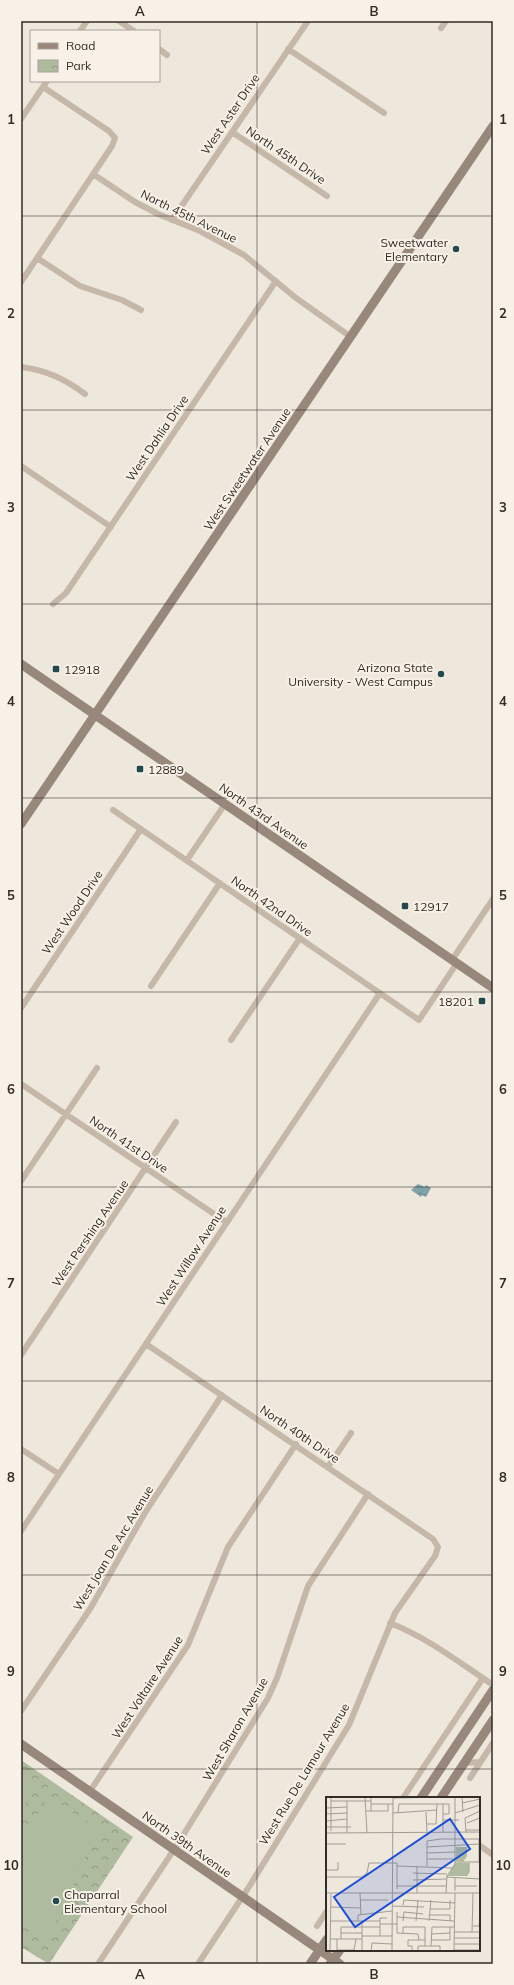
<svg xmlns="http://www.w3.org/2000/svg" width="514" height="1985" font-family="Mulish,sans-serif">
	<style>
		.park { fill: url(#park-crowns) }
		.pitch { fill: #afbb9e }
		.water { fill: url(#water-ripples) }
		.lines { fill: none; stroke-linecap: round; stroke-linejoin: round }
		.street { stroke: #c5b8a9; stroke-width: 6 }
		.secondary { stroke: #98887b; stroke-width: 9 }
		.grid { fill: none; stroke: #332c28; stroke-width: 1; stroke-opacity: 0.55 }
		.poi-dot { fill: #23494f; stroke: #f7f1e7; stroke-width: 1.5 }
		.labels { text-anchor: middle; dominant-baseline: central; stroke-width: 4; stroke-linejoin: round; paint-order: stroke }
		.street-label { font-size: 12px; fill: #332c28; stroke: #f7f1e7 }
		.poi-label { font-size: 12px; fill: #332c28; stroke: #f7f1e7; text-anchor: start }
		.inset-road { fill: none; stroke: #a39c94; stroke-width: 1 }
		.view { fill: #1d4ed8; fill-opacity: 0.15; stroke: #1d4ed8; stroke-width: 2 }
		.inset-edge { fill: none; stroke: #332c28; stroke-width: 2 }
		.neatline { fill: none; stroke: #332c28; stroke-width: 1.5 }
		.grid-label { font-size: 13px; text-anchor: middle; font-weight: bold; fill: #332c28 }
	</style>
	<defs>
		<pattern id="park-crowns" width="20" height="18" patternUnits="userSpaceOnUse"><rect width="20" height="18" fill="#afbb9e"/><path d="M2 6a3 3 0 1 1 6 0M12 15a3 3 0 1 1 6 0" fill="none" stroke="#8f9881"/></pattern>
		<pattern id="water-ripples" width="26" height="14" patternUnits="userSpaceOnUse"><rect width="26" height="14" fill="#7ea3a8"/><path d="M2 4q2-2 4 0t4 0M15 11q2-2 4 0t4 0" fill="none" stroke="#688589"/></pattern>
	</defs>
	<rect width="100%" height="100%" fill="#eee7dc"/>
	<path class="park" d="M21,1760L133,1837L49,1964L21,1947Z"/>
	<path class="pitch" d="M21,1772L39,1784L21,1811Z
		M49,1797L102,1832L69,1882L79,1887L49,1932L43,1933L21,1917V1838Z"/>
	<path class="water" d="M418,1184L425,1187L426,1185L431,1188L426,1197L422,1195L421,1197L411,1190Z"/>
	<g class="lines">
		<path class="street" d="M119,21L134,31
			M441,28L446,21
			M80,31L87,21
			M159,49L167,55
			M288,49L384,113
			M21,119L47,81
			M232,132L327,196
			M93,174L135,202L158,214L200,231L244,255L296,298L351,337
			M172,220L308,21
			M37,258L80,286L122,300L141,310
			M21,282L112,146L115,138L109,131L43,87
			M21,367C46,370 65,379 85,394
			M21,466L111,527
			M53,604L66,593L276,281
			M113,810L419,1020L457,963
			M187,860L225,804
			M452,960L493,899
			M151,986L220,883
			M21,1008L141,829
			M231,1040L300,938
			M21,1084L226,1222
			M21,1181L97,1068
			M146,1344L433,1539L438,1547L435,1556L395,1613L349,1725L247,1890L198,1964
			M21,1355L176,1122
			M21,1449L59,1474
			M328,1467L351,1433
			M21,1531L380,993
			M390,1623C428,1638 460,1663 493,1685
			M21,1711L90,1609L146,1511L222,1395
			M464,1763L480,1762
			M470,1778L493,1743
			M90,1791L188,1645L228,1547L296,1444
			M403,1798L483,1678
			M479,1845L493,1855
			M317,1926L327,1911
			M98,1964L179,1842L268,1698L277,1678L308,1586L368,1494"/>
		<path class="secondary" d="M21,664L493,988
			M21,824L493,126
			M21,1744L340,1964
			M421,1798L493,1690
			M441,1798L493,1720
			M310,1964L327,1939
			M330,1964L340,1950"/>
	</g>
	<path class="grid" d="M257,21V1964M21,216H493M21,410H493M21,604H493M21,798H493M21,992H493M21,1187H493M21,1381H493M21,1575H493M21,1769H493"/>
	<g class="poi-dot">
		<circle cx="456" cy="249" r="4"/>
		<rect x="52" y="665" width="8" height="8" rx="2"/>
		<circle cx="441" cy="674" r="4"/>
		<rect x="136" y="765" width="8" height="8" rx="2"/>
		<rect x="401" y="902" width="8" height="8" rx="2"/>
		<rect x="478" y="997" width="8" height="8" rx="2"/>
		<circle cx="56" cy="1901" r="4"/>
	</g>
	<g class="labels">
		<g class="street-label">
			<text transform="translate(230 114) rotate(-56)">West Aster Drive</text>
			<text transform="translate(286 155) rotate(34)">North 45th Drive</text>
			<text transform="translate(189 216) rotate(26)">North 45th Avenue</text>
			<text transform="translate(157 438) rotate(-56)">West Dahlia Drive</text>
			<text transform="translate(247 469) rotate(-56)">West Sweetwater Avenue</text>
			<text transform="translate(264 816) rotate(35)">North 43rd Avenue</text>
			<text transform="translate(272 906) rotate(35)">North 42nd Drive</text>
			<text transform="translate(72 912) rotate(-56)">West Wood Drive</text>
			<text transform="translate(129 1144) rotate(34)">North 41st Drive</text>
			<text transform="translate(90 1233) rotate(-56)">West Pershing Avenue</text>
			<text transform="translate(191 1256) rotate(-57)">West Willow Avenue</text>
			<text transform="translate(300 1434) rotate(34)">North 40th Drive</text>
			<text transform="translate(113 1548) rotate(-59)">West Joan De Arc Avenue</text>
			<text transform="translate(147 1687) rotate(-57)">West Voltaire Avenue</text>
			<text transform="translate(235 1729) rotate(-60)">West Sharon Avenue</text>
			<text transform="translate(304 1774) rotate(-59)">West Rue De Lamour Avenue</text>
			<text transform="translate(187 1844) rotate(35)">North 39th Avenue</text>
		</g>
		<g class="poi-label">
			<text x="448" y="242" text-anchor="end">Sweetwater<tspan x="448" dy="14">Elementary</tspan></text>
			<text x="433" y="667" text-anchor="end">Arizona State<tspan x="433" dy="14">University - West Campus</tspan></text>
			<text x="64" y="669">12918</text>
			<text x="148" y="769">12889</text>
			<text x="413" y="906">12917</text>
			<text x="474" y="1001" text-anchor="end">18201</text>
			<text x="64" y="1894">Chaparral<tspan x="64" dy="14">Elementary School</tspan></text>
		</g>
	</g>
	<g transform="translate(326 1797)">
		<rect width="154" height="154" fill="#eee7dc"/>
		<path d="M130,50H141V59L137,65L130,64ZM129,66H143V75L140,79H122Z" fill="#afbb9e"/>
		<path class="inset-road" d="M39,0L41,36M45,0V14M136,0L137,15M67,1L123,0M5,4H45M136,6L154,2M45,7H67M0,11L21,10M40,14H62V7M100,15L101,35M67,16L111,13M72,16L73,7H123V17H117M129,16L154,8M0,17L21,16M117,23H133M0,24L21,22M141,26L154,21M101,27H110L111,7M0,30H25M140,33H154M5,34V0M117,35V7M140,35L139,21L154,14M0,36L154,35M21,36V4M0,47H20M101,50L153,47M101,56L129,55M101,62H129M129,65H154M67,66H71V92M71,69L127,71M101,69V44L115,42H153V65M0,73H12V65M87,76L121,77M140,79L143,75V66M0,80H36L41,76L43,66H67M120,80L154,82M87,83L120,82M71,89H120M129,89H151M129,94V80M0,96H154M34,96L35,118M91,96V69M120,96L121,79L129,67V0M34,103H62M77,108L78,103L129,106M66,109L98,110M5,110L35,111M104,112H124V103M71,115V136L92,137L93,143M103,118H124V124M71,120L128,124M4,124H54M32,124V118L66,114M36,124V154M77,124L78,115L97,117M90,124L92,103M103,124L105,103M54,127H71M147,129H153L154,120M128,135H154M146,135L147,96M15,136H36M77,137V130H99V149M105,137L124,136M36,139H66M54,139V121H61M128,141H154M4,142H36M11,142V153H28L30,142M15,142V130H54M105,143H124V130M128,147H154M105,149L106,130H128M128,153H154M4,154L5,97M45,154L46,146L66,147M66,154L67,0M86,154V149H82V143H99M92,154V149H114V154M128,154L129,96"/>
		<path class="view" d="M124,22L144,52L29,130L8,100Z"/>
		<rect width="154" height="154" class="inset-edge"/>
	</g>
	<rect width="514" height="1985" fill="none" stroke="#f7f1e7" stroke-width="44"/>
	<rect x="30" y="30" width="130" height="52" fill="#f7f1e7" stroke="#a9a29b"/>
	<rect x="38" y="43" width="20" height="6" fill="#98887b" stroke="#a9a29b"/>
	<text x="66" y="50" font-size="12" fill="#332c28">Road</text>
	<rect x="38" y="60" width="20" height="12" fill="url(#park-crowns)" stroke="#a9a29b"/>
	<text x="66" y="70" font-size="12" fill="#332c28">Park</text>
	<rect x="22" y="22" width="470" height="1941" class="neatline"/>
	<g class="grid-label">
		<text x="140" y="16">A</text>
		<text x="374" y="16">B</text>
		<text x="11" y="124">1</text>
		<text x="503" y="124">1</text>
		<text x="11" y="318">2</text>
		<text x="503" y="318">2</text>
		<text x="11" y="512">3</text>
		<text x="503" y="512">3</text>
		<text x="11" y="706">4</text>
		<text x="503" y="706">4</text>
		<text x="11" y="900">5</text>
		<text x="503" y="900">5</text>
		<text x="11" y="1094">6</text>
		<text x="503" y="1094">6</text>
		<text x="11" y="1288">7</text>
		<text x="503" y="1288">7</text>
		<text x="11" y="1482">8</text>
		<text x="503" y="1482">8</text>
		<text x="11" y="1676">9</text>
		<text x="503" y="1676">9</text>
		<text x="11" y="1870">10</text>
		<text x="503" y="1870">10</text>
		<text x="140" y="1979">A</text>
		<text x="374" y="1979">B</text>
	</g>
</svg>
